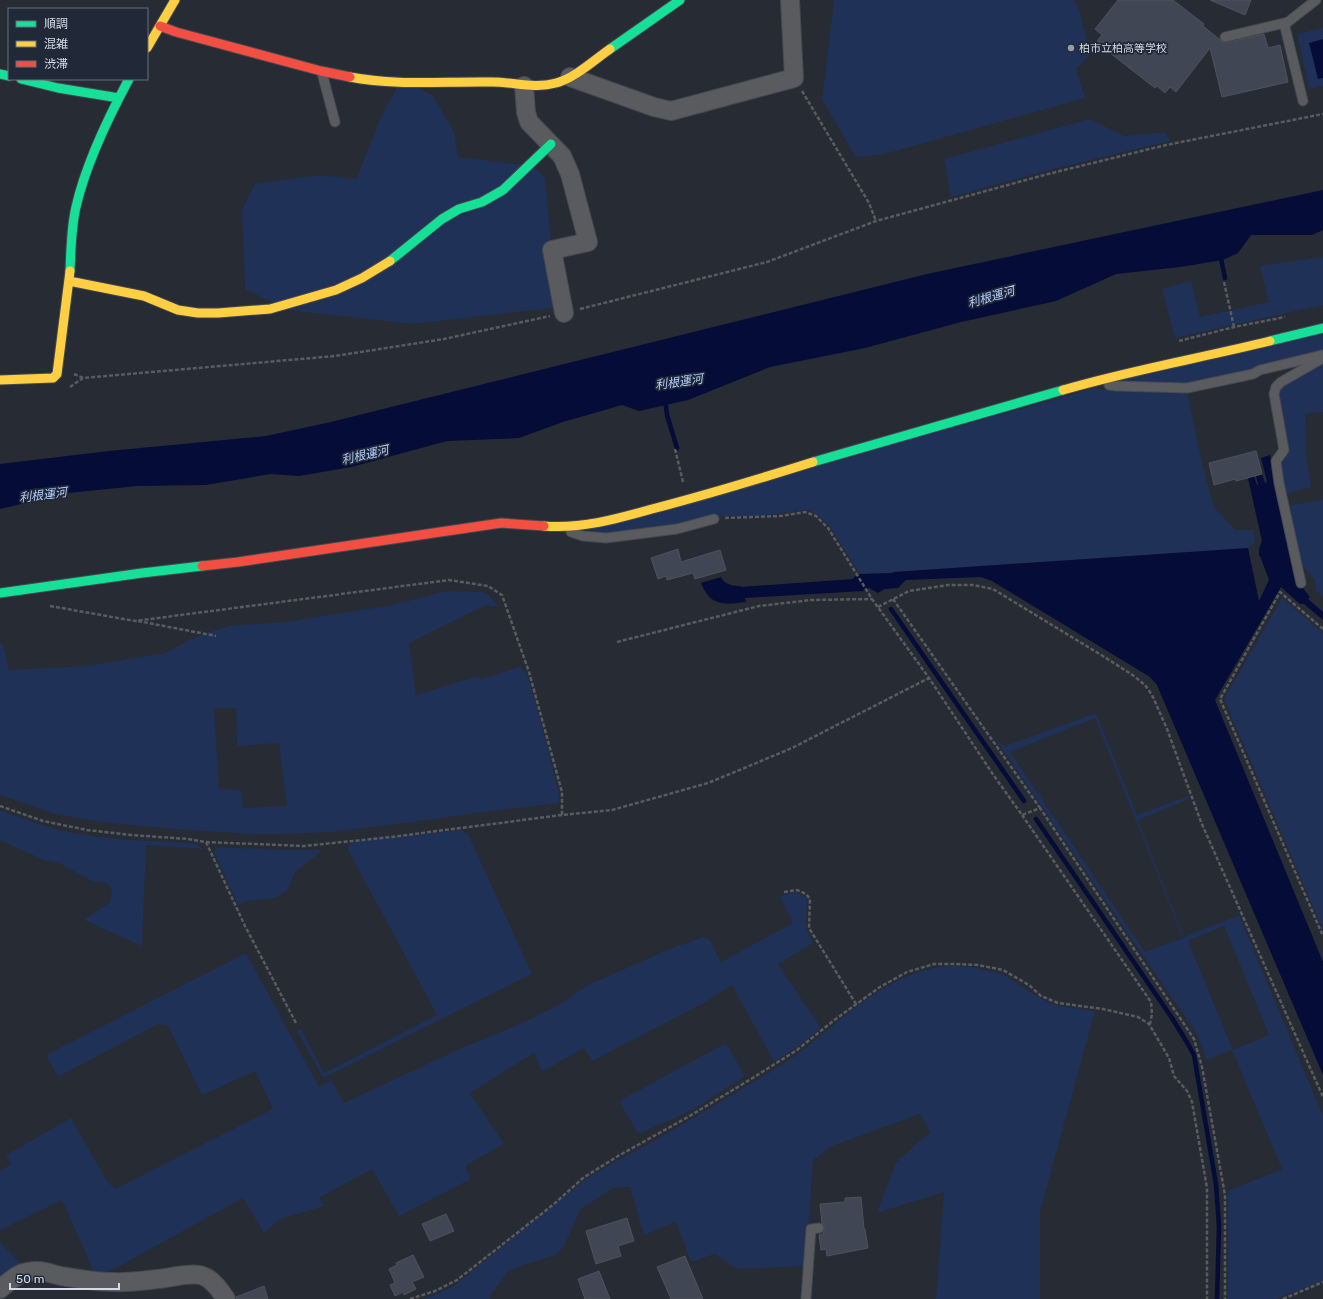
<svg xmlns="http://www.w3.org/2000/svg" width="1323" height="1299" font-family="Rubik,'Noto Sans JP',sans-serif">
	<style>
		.green { fill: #1f3156; fill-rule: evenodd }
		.water { fill: #040c37 }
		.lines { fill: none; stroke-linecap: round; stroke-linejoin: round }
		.stream { stroke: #040c37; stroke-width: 4.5 }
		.building { fill: #404654; stroke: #4e525a }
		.lane-casing { stroke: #44484f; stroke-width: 11 }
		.street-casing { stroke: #44484f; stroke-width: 20 }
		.fast-casing { stroke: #44484f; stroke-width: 11 }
		.slow-casing { stroke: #44484f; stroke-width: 11 }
		.jam-casing { stroke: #44484f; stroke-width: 11 }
		.path { stroke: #595b60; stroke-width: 2.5; stroke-dasharray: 4 2; stroke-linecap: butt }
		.lane { stroke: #595b5f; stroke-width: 9 }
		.street { stroke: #595b5f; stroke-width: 18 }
		.fast { stroke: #16e098; stroke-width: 9 }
		.slow { stroke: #ffcf43; stroke-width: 9 }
		.jam { stroke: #f24e42; stroke-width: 9 }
		.poi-dot { fill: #979da7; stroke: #212939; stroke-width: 1.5 }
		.labels { text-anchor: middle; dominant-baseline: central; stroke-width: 3.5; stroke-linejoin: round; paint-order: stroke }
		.poi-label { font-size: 11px; fill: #d4dae5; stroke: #212939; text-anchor: start }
		.water-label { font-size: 12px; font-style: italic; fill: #b3ccfb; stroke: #212939 }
	</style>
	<rect width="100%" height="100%" fill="#272b33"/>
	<path class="green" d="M834,0H1074L1079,9L1090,55L1076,69L1085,98L881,155L856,157L822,100Z
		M1323,28V86L1309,89L1297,34Z
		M417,87L433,96L454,132L458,157L533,166L545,178L553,263L560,307L413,324L288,310L245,289L242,209L255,184L320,175L356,179L381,117L397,88Z
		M1090,119L1124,136L1165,132L1170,141L1053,169L951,197L944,159Z
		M1323,257V305L1175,338L1162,289L1191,281L1200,317L1269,302L1260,266Z
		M1323,333V352L1253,368L1248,371L1181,385H1164L1115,381Z
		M1323,362V412L1305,414L1306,454L1311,487L1284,495L1280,473L1281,462L1287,451L1278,390L1284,385Z
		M1095,388L1111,390L1187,392L1202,463L1214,507L1235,530H1254L1255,543L1248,548L894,572L892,573L860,574L828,524L816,514L807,510L757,516H724L669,527L639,531L601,534L588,529Z
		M1323,500V598L1316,590V581L1303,567L1300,559L1290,505Z
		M447,591L482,592L488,594L498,606H490L486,605L409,643L416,695L478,676L481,679L520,667L527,674L539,715L559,794V803L483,812L413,822L331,832L285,834H252L174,829L110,823L55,814L0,795V644H3L9,670L86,666L166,653L191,639L228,626L287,622L392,605ZM214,708H236L237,746L279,743L287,806L243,808L241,791L219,788Z
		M1282,598L1323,633V930L1224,699Z
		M1096,713L1137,815L1188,796L1189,799L1138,820L1184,937L1239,915L1323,1116V1281L1276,1299H1228V1191L1282,1169L1232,1050L1206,1060C1201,1033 1180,1010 1165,988L995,738L1005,746ZM1095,718L1183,938L1145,952L1010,752ZM1224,926L1269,1035L1233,1050L1188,941Z
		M0,810C24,819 48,828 73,833C112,840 151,841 190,843L198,845L204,849L146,845L142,946L84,920L110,902L112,889L106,883L91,881L61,864L41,859L0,840Z
		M461,830L468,834L532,974L323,1078L297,1031L301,1029L324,1073L437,1015L347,848L352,842Z
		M219,847L286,850H323L295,872L287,891L275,898L247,901L238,905L214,853V850Z
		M793,892L800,894L807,898L806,928L813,943L778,964L821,1028L800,1045L774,1062L732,985L704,1003L592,1061L584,1048L542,1072L534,1053L470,1093L504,1144L465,1166L471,1179L399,1216L372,1169L319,1198L325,1206L280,1219L264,1233L243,1198L105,1274L96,1276L62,1200L0,1230V1171L11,1164L6,1155L71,1118L107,1181L115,1189L273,1109L255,1071L202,1095L168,1026L158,1024L58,1077L46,1055L246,953L319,1087L331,1080L344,1103L457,1050L520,1024L562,1003L588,985L672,948L704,937L710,940L721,962L793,923L780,897Z
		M949,966L971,967L1003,974L1038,997L1058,1006L1095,1011L1040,1212V1299H936L944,1192L877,1213L896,1162L930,1132L920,1114L832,1146L813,1160L806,1266L737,1269L715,1254L691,1262L676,1222L644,1235L630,1187L613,1188L580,1210L563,1248L555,1255L509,1270L490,1296V1299H422L432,1296L454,1286L582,1182C605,1166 630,1154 655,1140C697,1116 739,1091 780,1066C835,1031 880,971 949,966Z
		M726,1043L745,1076L693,1110L641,1133L637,1132L619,1101Z
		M0,1242L21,1264L23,1269L0,1284Z"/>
	<path class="water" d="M1323,39V78L1318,79L1309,43Z
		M1323,190V230L1312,235H1251L1238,253L1223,260L1180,267L1116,274L1056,301L961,322L865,348L770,367L688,400L639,411L622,405L563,422L519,438L447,441L351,467L299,476L270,474L206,485L137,486L68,493L0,509V464L109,451L266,436L331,422L927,274Z
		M1270,455L1298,582L1310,597L1308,599L1323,612V620L1304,604H1300L1281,587L1215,700L1323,962V1075L1157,685L1150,677L992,581L981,577L906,580L898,588L885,589L878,593L869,588L863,591L745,598L746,602C724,605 710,606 701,583L721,577C725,585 732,586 741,586V587L853,579L854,577L860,574L892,573L894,572L1248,548L1259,601L1269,580L1260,556H1259V549L1262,541L1248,478L1254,476L1257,485H1258L1256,476L1262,474L1265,483L1267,482L1261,458Z"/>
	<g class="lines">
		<path class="stream" d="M1220,254L1225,278
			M665,399L667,415L677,448
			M891,609L1024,801
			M1036,819L1172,1018L1188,1044L1194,1055L1216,1184L1219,1226L1217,1299"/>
	</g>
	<path class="building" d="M1118,0H1173L1204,24L1203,26L1224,43L1264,34L1268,48L1280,45L1288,82L1222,97L1210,48L1176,92L1170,87L1165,93L1157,86L1155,88L1105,49L1106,47L1097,41L1102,35L1095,29Z
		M1210,0H1251L1245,15Z
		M1256,451L1262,474L1236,481L1235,479L1214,485L1209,463Z
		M678,549L681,562L720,550L726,570L695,579L693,573L667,580L666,576L658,579L651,558Z
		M861,1197L864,1229H865L868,1248L827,1256L826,1249L821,1250L819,1235L823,1234L825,1228L822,1223L820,1204L845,1202V1198Z
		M446,1214L454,1231L430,1241L422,1224Z
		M627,1218L634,1241L618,1246L621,1256L596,1264L586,1231Z
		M413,1255L424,1277L412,1282L416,1289L404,1295L403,1292L395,1296L390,1285L395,1283L389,1269L397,1265L396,1263Z
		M685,1256L703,1299H671L657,1267Z
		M599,1271L610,1299H585L578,1279Z
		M264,1286L268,1299H236V1297Z"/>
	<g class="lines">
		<g class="lane-casing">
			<path id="lane" d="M1284,23L1303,101
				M1225,37L1288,22L1316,0
				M322,73L335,122
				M1109,385L1116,386L1187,388L1253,374L1260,370L1322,355
				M571,532L583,536L606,538L677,529L714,519
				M1301,583L1279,483L1276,461L1284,450L1274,394L1276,387L1281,382L1323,358
				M806,1299L811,1229L819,1228"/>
		</g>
		<g class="street-casing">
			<path id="street" d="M570,77L654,107L671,111L794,78L790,0
				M524,86L526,112L529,122L562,156L570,174L588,242L552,250L564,313
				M0,1289C8,1283 17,1273 28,1272C41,1269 48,1273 61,1276C78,1279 94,1282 112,1282C130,1283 149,1280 166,1278C177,1276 189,1273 200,1275C211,1277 220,1290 226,1299"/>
		</g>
		<g class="fast-casing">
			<path id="fast" d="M610,49L680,0
				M0,74L9,76
				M21,79L58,88L119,98
				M390,261L442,219L459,209L482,202L503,190L551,144
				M70,271C71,250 71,228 76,207C86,163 108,118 129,79
				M1270,341L1323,328
				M813,462L1063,390
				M0,593L142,573L202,566"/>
		</g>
		<g class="slow-casing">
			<path id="slow" d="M147,48L175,0
				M350,77C396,86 445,81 493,82C514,82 534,89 556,83C575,78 594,60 610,49
				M69,281L144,296L178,310L198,313H218L270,309L336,290L362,278L390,261
				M0,380L53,378L57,374L70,271
				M1063,390C1131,370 1201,358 1270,341
				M544,526C581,529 617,519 652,509C706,495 759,479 813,462"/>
		</g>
		<g class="jam-casing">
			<path id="jam" d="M160,26L176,32L321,71L350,77
				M202,566L238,562L501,523L544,526"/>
		</g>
		<path class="path" d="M802,91L869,203L876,221
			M1224,282L1234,327
			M580,309L767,262L876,221L1048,174L1166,145L1323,114
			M1179,341L1234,327L1285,317
			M74,374L83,378
			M70,387L83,378L335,356L444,339L550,316
			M675,449L683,482
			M725,518L781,516L805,512L816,516L828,528L872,599L929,678L992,773L1022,815L1040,808L1194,1039L1202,1067L1225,1195V1299
			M893,599L1040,808
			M50,606L135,621L449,580L488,586L502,595L529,672L562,792V815
			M878,607L909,591L948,585H973L993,589L1106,658L1134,676L1145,685L1152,695L1167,729L1201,822L1323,1097
			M138,621L216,636
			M1323,629L1280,592L1220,699L1323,936
			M617,642L759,606L811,600L872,599
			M0,806L43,821L87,830L131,835L188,839L206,842L304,846L391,837L562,815L612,810L708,783L742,769L792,748L929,678
			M1022,815L1151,1002L1152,1014L1150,1024
			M206,842L245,926L296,1023
			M784,892L797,890L806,894L810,899L809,928L856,1004
			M410,1299L435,1291L457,1280L554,1204L583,1178L618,1156L688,1117L751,1079L797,1050L833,1021L880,987L907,972L934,964H955L978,965L1003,970L1029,985L1041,996L1058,1003L1103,1009L1138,1017L1149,1024L1169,1058L1174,1076L1187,1091L1192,1102L1207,1188V1299
			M1283,1299L1323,1282"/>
		<use href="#lane" class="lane"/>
		<use href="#street" class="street"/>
		<use href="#fast" class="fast"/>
		<use href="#slow" class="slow"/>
		<use href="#jam" class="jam"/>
	</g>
	<circle class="poi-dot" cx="1071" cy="48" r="4"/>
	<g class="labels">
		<g class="poi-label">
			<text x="1079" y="48">柏市立柏高等学校</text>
		</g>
		<g class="water-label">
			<text transform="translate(991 297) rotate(-16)">利根運河</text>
			<text transform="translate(679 382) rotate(-8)">利根運河</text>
			<text transform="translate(365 455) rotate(-13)">利根運河</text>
			<text transform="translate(43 495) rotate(-7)">利根運河</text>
		</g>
	</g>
	<rect x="8" y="8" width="140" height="72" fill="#212939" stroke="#69707e"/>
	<rect x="16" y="21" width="20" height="6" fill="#16e098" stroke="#69707e"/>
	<text x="44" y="28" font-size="12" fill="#d4dae5">順調</text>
	<rect x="16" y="41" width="20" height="6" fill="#ffcf43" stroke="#69707e"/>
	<text x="44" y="48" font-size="12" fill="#d4dae5">混雑</text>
	<rect x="16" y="61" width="20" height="6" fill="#f24e42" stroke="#69707e"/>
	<text x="44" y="68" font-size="12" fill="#d4dae5">渋滞</text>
	<path d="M10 1283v6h109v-6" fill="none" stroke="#d4dae5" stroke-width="2"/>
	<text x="16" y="1283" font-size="12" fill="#d4dae5" stroke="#212939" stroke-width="3" paint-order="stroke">50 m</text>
</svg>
